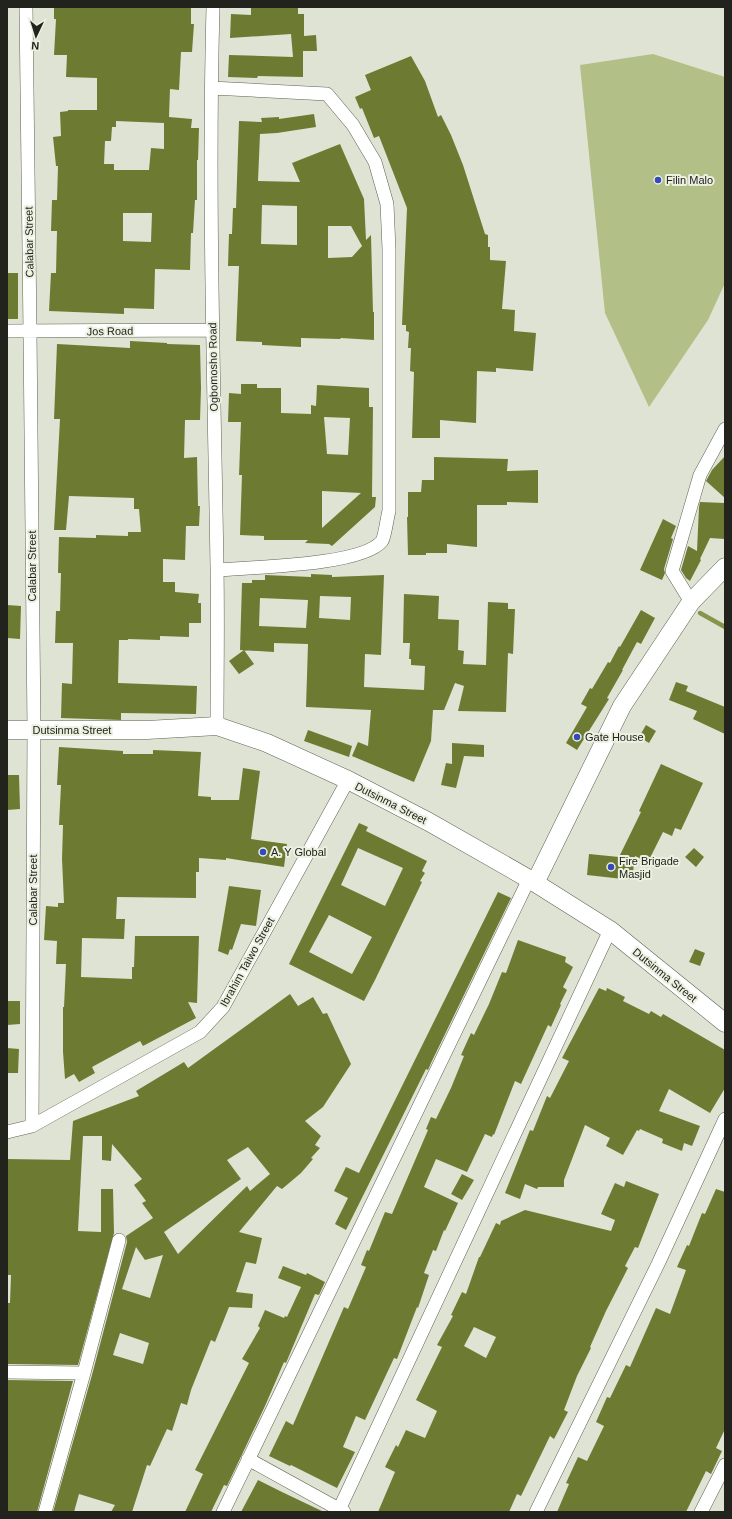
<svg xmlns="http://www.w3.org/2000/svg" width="732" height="1519" font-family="Helvetica,sans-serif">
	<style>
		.green { fill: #b2bf86 }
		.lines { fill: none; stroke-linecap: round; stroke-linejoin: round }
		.stream { stroke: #85954c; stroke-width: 4.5 }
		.building { fill: #6d7b32; fill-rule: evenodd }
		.street-casing { stroke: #5f6254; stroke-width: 14 }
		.secondary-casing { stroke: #5f6254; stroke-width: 19 }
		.street { stroke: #fff; stroke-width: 13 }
		.secondary { stroke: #fff; stroke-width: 18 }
		.poi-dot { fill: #324abb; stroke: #ecf0e0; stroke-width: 1.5 }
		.labels { text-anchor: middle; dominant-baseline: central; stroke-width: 4; stroke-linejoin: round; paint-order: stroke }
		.poi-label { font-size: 11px; fill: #22231d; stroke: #ecf0e0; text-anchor: start }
		.street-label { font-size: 11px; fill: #22231d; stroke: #ecf0e0 }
	</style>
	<rect width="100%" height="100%" fill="#dfe3d3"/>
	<path class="green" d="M653,54L725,77V283L708,320L649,407L605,313L580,65Z"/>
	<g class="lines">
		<path class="stream" d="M700,613L725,627"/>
	</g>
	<path class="building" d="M54,7L191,8V24H194L192,52H181L179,90L170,89L169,117L192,119L191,128H199L198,160H197V200H195L193,233H191L190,270L155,269L154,309L124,308V314L49,311L51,273H56L57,231H51L52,200H57L58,166H56L53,137L61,136L60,112L68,111V110H97V78L66,77L67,55H54L56,19H54ZM116,121L164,123V149L151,148L149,170H114V164H104L105,141H111L112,127H116ZM123,213H152L151,242L123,241Z
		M251,7H298V14H304V36L316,35L317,51H303V77L258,76L257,78L228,77L229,55L293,57L291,34L230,38L231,14L251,15Z
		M411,56L425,81L438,117L441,115L451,135L463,165L485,234L488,235V247H490V260L506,261L502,309L515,310L514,331L536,333L533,371L496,368V372L477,371L476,423L440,420V438H412L414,372L410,371L411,348H408L409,332L406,331V325H402L407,208L379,136L374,138L362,108L360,109L355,97L371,90L365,75Z
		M314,114L316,127L277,133L260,134L258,181L300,182L292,163L340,144L364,199L366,240L371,235L373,312H374V340L341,338L340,339L301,338V347L262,345V342L236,341L239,266H228L229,234H232L233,208H236L239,121L262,122L261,118L279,117V119ZM262,205L297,206V245L261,244ZM328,226H351L362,246L352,257L328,258Z
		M7,273H18V319H7Z
		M130,341L167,343V344L200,345L201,388L200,420H185L184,458L197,457L198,506H200L199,526H186L185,560L163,559V582H175V592L199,594L198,603H201V623H189V637L160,636V640L128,639V640H119L118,683L197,686L196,714L121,713V720L61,718L62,683L72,684L73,643H55L56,611H60L61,573H58L59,537L96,538V535L128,536V532H141L139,509H134V498L69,496L66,530H54L60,419H54L57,344L130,348Z
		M241,384H257V388H281V413L311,414V405L316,406L317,385L369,388V407H373L372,497H376L375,507L332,546L329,544L305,543L308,540H264V536L240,535L242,475H239L241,422H228L229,393L241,394ZM324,417L350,418L348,455L327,454ZM322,491L361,493L322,528Z
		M725,456V498L706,481L712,470Z
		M434,457L508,459L507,471L538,470V503L507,502V505H477V547L447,544V553H426V555H408L407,517H408V492H421L422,480H434Z
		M700,502L725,503V539L710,538L700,559L701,560L690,581L686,578L681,570L688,546L697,551L699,507Z
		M663,519L676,526L671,538L673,539L664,569L665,573L662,580L640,570Z
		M311,574L332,575V577L384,575L381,655L365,654L364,687L424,690L425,666L411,665V659H409L410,643H403L404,594L439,596L438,619L459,620L458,650L464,651L463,664L486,665L488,602L508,603V609H515L513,654L508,653L506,712L458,711L464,686L455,683L444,710H433L431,741L414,782L352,756L358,742L368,746L371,710L306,707L308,644L274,643V652L240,650L242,583H252V580H265V575L311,577ZM320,596L351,597L350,620L319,618ZM260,598L308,600L306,628L259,626Z
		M7,605L21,606L20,639L7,638Z
		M641,610L655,618L641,644L637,642L622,670H623L607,698L609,699L577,750L566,743L587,707L581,704L590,688L592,689L608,662L610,663L619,646L620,647Z
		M244,650L254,664L239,674L229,661Z
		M676,682L688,686L686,691L725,707V734L693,719L697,711L669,700Z
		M646,725L656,731L649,743L639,737Z
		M308,730L352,746L349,757L304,741Z
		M452,743L484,745V757L464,756L456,788L441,785L446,763L452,764Z
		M59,747L123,751V754H153V750L201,752L198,796L211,797V800H239L243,768L260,771L251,839L287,844L284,867L226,858V860L199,858V872H196V898L117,897L116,919H125L124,939L82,938L81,977L132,979V967H134L135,936H199L197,1003L188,1002L196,1018L143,1046L140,1041L92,1067L95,1073L79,1082L74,1074L65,1079L63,1052V1007H64L66,964H56L57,941L44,940L46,906L58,907V903H64L62,859L63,825H59L61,785H57Z
		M661,764L703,783L681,830L675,828L672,836L663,832L648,862L635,856L632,880L587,875L589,854L619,857L641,812L639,811Z
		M7,775H19L20,809L7,810Z
		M359,823L368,827L366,831L427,861L422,871L425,873L420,881L422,882L375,980L364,1001L289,964ZM358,848L403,868L385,906L341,885ZM329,915L372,937L352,974L309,952Z
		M694,848L704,857L696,867L685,857Z
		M229,886L261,890L256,926L241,924L232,950L230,949L228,955L218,951Z
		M498,892L511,898L431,1063L428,1070L426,1069L346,1230L335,1224L348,1198L334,1191L346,1167L359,1173Z
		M518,940L566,957L565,962L573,967L563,987L567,990L560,1004L561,1005L551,1027L548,1025L521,1084L515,1081L494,1135L493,1134L492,1137L485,1134L467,1172L436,1159L424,1187L458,1203L445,1231L444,1230L436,1251L433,1250L424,1273L429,1275L418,1308L417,1307L397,1359L394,1358L365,1420L356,1416L343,1447L355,1452L337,1488L291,1465L290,1466L269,1456L286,1421L293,1425L344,1307L348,1309L366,1267L361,1265L367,1250L369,1251L385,1212L392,1214L428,1130L426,1129L431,1117L436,1119L451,1088L464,1056L461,1055L471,1033L474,1035L489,1004L502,972L506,973Z
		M695,949L705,953L700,966L689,962Z
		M599,988L606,991L607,988L625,997L623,1001L649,1014L651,1011L661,1017L663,1014L725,1050V1088L710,1113L669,1089L659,1111L700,1126L692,1146L684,1143L682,1151L662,1143L663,1139L640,1129L639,1131L637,1130L623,1155L606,1146L610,1138L585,1125L564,1180V1187H538L537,1189L525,1184L520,1199L505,1193L530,1130L533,1131L547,1096L550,1098L569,1061L562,1058Z
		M290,994L298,1006L313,997L323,1014L327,1013L351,1064L323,1107L305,1121L321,1136L315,1145L320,1148L311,1158L313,1159L301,1173L282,1189L277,1186L239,1232L262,1238L256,1264L246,1262L236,1292L253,1294L252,1308L229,1307L215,1342L211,1340L191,1390L187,1405L181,1403L172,1431L167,1429L150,1466L147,1465L132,1512H111L115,1505L79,1494L74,1512H53L92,1375L127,1242L126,1236L153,1218L142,1203L146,1201L134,1185L142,1179L112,1144L111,1161L102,1160V1136H83L78,1231L101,1232V1189H113L114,1233L78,1365L7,1364V1303H10L11,1275H7V1159L70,1160L73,1121L139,1096L136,1091L184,1062L188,1068ZM248,1147L270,1174L250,1191L247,1186L178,1254L164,1232L241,1179L227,1160ZM136,1247L145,1260L163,1255L150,1298L122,1289ZM120,1333L149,1343L143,1364L113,1355Z
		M7,1001H20V1024L7,1025Z
		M7,1048L19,1049L18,1073H7Z
		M462,1174L474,1180L462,1200L451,1194Z
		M626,1181L659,1194L638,1248L635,1247L625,1266L628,1268L606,1311L590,1347L591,1348L577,1376L564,1410L568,1412L554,1439L550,1436L521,1496L517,1494L509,1512H378L395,1472L385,1467L396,1445L398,1447L406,1430L425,1438L437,1411L416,1400L442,1347L437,1345L453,1316L451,1315L462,1292L466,1294L479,1257H480L496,1223L500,1225L501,1221L525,1210L611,1231L615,1220L601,1214L615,1183L624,1187ZM474,1327L496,1337L486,1358L464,1346Z
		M716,1189L725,1192V1429L716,1448L722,1451L711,1474L706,1471L686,1512H557L569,1484L566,1483L578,1457L587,1461L604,1426L596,1422L607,1397L610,1398L626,1365L630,1367L656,1308L670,1314L686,1270L677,1267L687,1245L689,1246L702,1213L705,1214Z
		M283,1266L306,1275L307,1273L325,1282L319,1295L315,1294L286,1363L284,1362L265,1406L227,1486L224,1485L211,1512H185L203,1474L195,1470L249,1363L242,1359L260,1328L258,1326L265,1310L284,1318L285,1316L287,1317L301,1287L278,1278Z
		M7,1380L73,1381L37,1512H7Z
		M258,1480L282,1492L324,1512H241Z"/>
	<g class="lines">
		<g class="street-casing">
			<path id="street" d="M26,7L30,332L34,730L32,1126
				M213,7C208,194 214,380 217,567C218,620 217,673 217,726
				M211,88L327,94L353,125L375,162L387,204L389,249V511C387,518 385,536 382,541C362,566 250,567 217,570
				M7,331L212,330
				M691,602L672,571L700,475L725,429
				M7,1132L32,1126L200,1032L223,1007L348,780
				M7,1372L84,1373
				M248,1459L344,1512
				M45,1512L84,1373L119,1240
				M223,1512L529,879
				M338,1512L610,930
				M536,1512L658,1264L725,1119
				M701,1512L725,1465"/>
		</g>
		<g class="secondary-casing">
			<path id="secondary" d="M7,730H147L217,726L267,743L348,780L429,822L529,879L610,930L725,1023
				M535,883L622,706L691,602L725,567"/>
		</g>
		<use href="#street" class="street"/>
		<use href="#secondary" class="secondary"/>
	</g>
	<g class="poi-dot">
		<circle cx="658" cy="180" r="4"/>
		<circle cx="577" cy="737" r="4"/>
		<circle cx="263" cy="852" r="4"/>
		<circle cx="611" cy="867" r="4"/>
	</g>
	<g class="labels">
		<g class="poi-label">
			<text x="666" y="180">Filin Malo</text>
			<text x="585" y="737">Gate House</text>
			<text x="271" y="852">A. Y Global</text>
			<text x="619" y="861">Fire Brigade<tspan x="619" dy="13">Masjid</tspan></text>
		</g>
		<g class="street-label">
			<text transform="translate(29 242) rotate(-91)">Calabar Street</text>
			<text transform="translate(110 331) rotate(-1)">Jos Road</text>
			<text transform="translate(213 367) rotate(-91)">Ogbomosho Road</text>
			<text transform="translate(32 566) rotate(-90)">Calabar Street</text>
			<text x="72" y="730">Dutsinma Street</text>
			<text transform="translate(391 803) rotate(27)">Dutsinma Street</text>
			<text transform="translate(33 890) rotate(-90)">Calabar Street</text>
			<text transform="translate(247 962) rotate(-61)">Ibrahim Taiwo Street</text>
			<text transform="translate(665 975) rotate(39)">Dutsinma Street</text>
		</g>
	</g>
	<rect width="732" height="1519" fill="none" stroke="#22231d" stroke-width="16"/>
	<g transform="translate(36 36) rotate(184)" stroke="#ecf0e0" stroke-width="3" paint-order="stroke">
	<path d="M0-3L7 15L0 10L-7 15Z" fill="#22231d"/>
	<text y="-6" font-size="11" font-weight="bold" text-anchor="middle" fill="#22231d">N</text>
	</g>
</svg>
